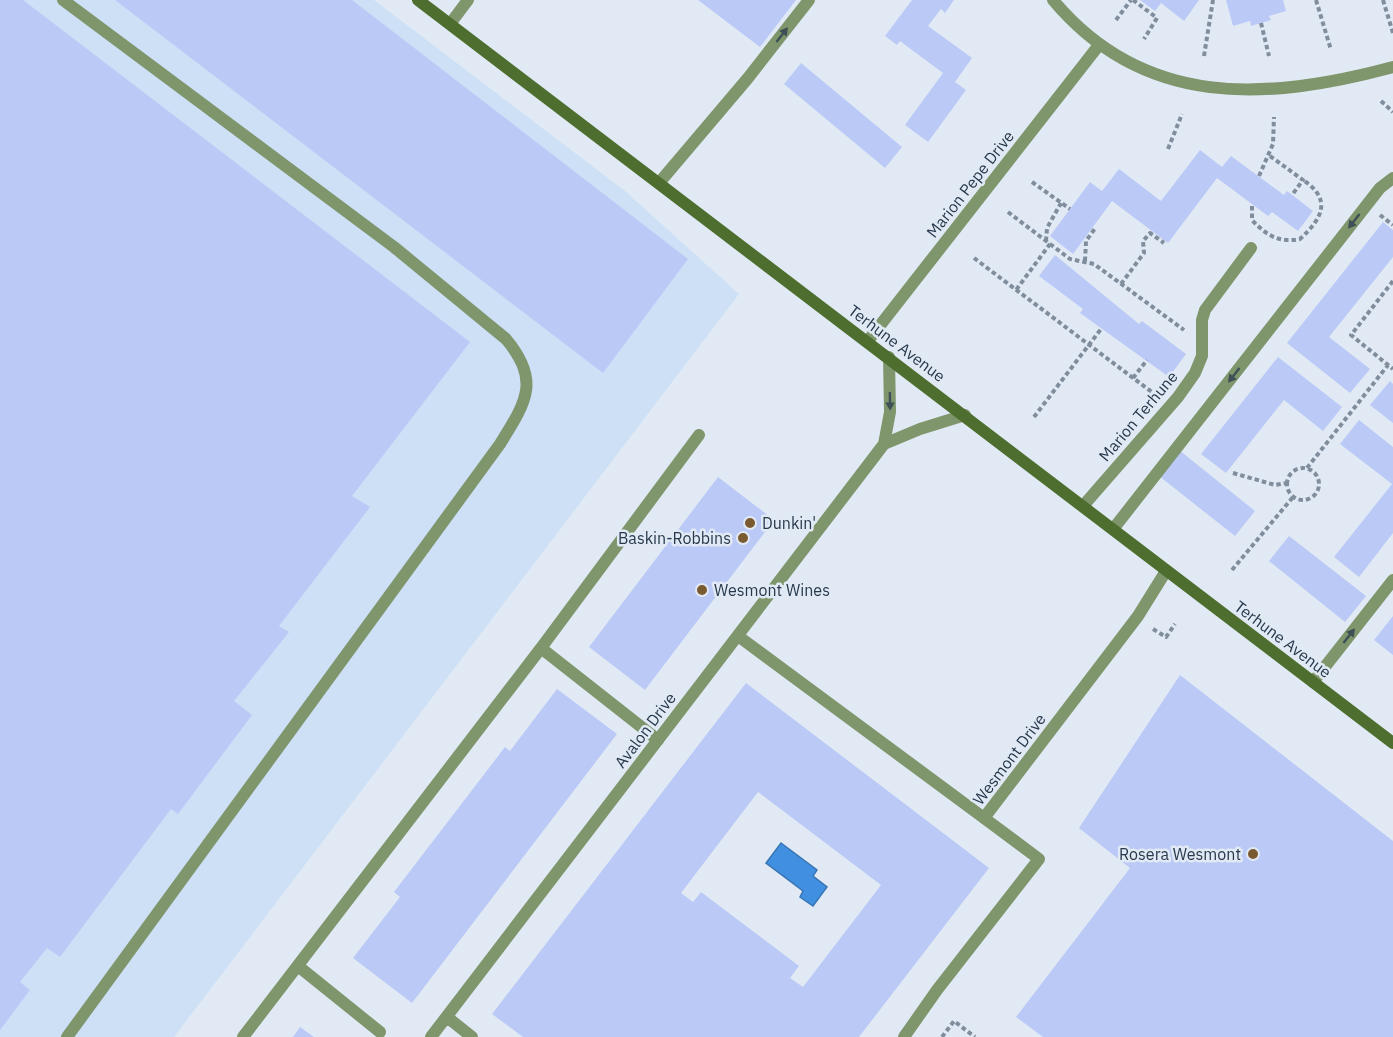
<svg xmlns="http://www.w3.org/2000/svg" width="1393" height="1037" font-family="'IBM Plex Sans',sans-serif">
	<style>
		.built { fill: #cde0f6 }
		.water { fill: #408fe1; stroke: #3975b5; stroke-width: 1.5 }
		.building { fill: #bbc9f7; fill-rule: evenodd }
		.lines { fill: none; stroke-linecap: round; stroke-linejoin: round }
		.path { stroke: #808d9d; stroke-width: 4; stroke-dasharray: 4.5 3; stroke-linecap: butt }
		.lane { stroke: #7f966d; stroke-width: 12 }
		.street { stroke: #7f966d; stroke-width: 12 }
		.secondary { stroke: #4d6e2e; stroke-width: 12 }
		.oneway { fill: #3e5055 }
		.poi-dot { fill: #7a5a30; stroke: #e1eaf4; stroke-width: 2 }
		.labels { text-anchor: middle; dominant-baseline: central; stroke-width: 5; stroke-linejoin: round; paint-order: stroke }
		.street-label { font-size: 16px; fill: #28394d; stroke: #e1eaf4 }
		.poi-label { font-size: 16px; fill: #28394d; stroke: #e1eaf4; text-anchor: start }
	</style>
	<rect width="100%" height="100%" fill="#e1eaf4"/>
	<path class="built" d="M0,0H374L625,191L739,294L174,1037H0Z"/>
	<path class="water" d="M781,843L817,870L813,876L827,887L813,906L800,897L803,891L766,863Z"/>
	<path class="building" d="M0,0H23L470,342L352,496L370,507L279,626L289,632L234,701L252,715L178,814L171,809L60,957L47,948L20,982L30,990L0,1030Z
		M115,0H352L688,259L603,373Z
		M698,0H796L760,47Z
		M912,0H954L945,13L941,9L928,26L972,58L955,82L966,90L928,142L905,125L943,73L900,41L897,45L885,36Z
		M1140,0H1199L1184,21L1161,3L1155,11Z
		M1226,0H1283L1286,11L1269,16L1271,20L1251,26L1250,21L1233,26Z
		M801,63L902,147L885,168L784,84Z
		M1200,150L1222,167L1231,156L1284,195L1287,191L1313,211L1298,231L1272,212L1268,216L1217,178L1168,243L1112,201L1073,254L1050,236L1090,182L1102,191L1119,169L1161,201Z
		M1383,222L1393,230V257L1329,337L1370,369L1350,393L1287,343Z
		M1055,255L1139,324L1142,321L1186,354L1169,377L1080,313L1083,309L1039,276Z
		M1278,357L1342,407L1323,431L1284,400L1226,473L1201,454Z
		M1390,381L1393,384V423L1370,405Z
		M1359,420L1393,447V533L1359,577L1334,557L1392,484L1340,444Z
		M1179,450L1255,511L1235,536L1159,476Z
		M718,477L774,520L645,690L589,647Z
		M1289,536L1366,596L1345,622L1269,561Z
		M1393,616V655L1374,640Z
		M1180,675L1393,841V1037H1043L1016,1017L1130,868L1079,828Z
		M746,683L989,868L859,1037H523L492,1014ZM758,792L881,885L803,987L790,978L799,966L701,892L693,902L681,893Z
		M557,689L617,734L412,1003L353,958L400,897L394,892L505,747L510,751Z
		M300,1027L314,1037H293Z"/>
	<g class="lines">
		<path class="path" d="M1133,0L1157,18L1144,39
			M1316,0L1331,50
			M1383,0L1393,33
			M1116,20L1131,0
			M1261,23L1269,56
			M1204,56L1213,0
			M1381,101L1393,112
			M1168,149L1182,114
			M1270,156L1303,180L1292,195
			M1259,176L1273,144L1274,117
			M1032,182L1070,209
			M1252,206V220C1267,236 1279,243 1300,239C1323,218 1332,199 1303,180
			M1008,212L1050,244L1016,290
			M1380,215L1393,225
			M1046,241L1047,228L1061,203
			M1050,244L1070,259L1094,264L1184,330
			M974,258L1157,396
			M1085,261L1086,241L1096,227
			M1393,281L1351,335L1393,369
			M1121,284L1144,253L1143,241L1150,233L1164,243
			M1133,378L1147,360
			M1034,417L1101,329
			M1287 484a16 16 0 1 1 32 0a16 16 0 1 1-32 0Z
			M1307,468L1388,365
			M1233,473L1275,485L1287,483
			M1232,570L1293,497
			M1153,629L1166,637L1175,624
			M942,1037L954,1021L975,1037"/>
		<path class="lane" d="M63,0L394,247L506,339C541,381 526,402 500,444L67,1037
			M450,24L468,0
			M659,183L748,78L809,0
			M1083,506L1178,397L1195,373L1202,356V320L1205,310L1251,248
			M1114,528L1380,188L1393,178
			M738,636L984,818
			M1313,682L1393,580
			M658,740L541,648L699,435
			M298,966L380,1032
			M243,1037L541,648"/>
		<path class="street" d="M1053,0C1144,109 1267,101 1393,67
			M867,342L1099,45
			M884,444L920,429L965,415
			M447,1017L472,1037
			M431,1037L884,444L890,412L889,357
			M904,1037L937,990L1039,859L984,818L1138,616L1166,571"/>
		<path class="secondary" d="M418,0L1393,743"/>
	</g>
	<defs><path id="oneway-solid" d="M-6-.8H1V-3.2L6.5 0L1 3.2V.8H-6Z" transform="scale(1.5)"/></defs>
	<g class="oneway">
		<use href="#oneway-solid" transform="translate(782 35) rotate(-52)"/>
		<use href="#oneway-solid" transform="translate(1354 221) rotate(128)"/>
		<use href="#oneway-solid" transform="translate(1234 375) rotate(128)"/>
		<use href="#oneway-solid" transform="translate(890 401) rotate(89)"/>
		<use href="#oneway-solid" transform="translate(1349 636) rotate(-52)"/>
	</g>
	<g class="poi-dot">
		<circle cx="750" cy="523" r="6"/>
		<circle cx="743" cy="538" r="6"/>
		<circle cx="702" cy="590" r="6"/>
		<circle cx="1253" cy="854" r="6"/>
	</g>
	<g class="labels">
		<g class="street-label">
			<text transform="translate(970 184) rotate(-52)">Marion Pepe Drive</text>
			<text transform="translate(897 343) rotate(37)">Terhune Avenue</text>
			<text transform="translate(1138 416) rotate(-50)">Marion Terhune</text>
			<text transform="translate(1283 639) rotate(37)">Terhune Avenue</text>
			<text transform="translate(645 730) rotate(-53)">Avalon Drive</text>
			<text transform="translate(1009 759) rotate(-53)">Wesmont Drive</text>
		</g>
		<g class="poi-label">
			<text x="762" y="523">Dunkin'</text>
			<text x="731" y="538" text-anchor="end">Baskin-Robbins</text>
			<text x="714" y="590">Wesmont Wines</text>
			<text x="1241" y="854" text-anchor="end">Rosera Wesmont</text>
		</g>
	</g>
</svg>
